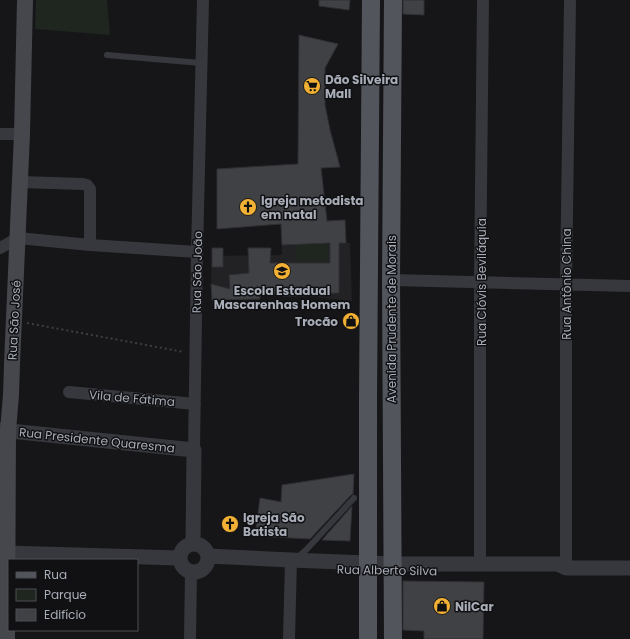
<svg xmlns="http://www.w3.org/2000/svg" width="630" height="639" font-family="Poppins,sans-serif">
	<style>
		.built { fill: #222225 }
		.green { fill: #1e261f }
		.building { fill: #404145; stroke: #303034 }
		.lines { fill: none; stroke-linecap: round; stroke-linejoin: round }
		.path { stroke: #3d3f44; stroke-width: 2; stroke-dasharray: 2 3; stroke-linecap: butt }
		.service { stroke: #37383d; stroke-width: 6 }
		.minor { stroke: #37383d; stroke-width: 12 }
		.tertiary { stroke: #37383d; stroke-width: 15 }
		.secondary { stroke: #45474d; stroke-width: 16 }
		.primary { stroke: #53555c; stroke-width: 18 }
		.labels { text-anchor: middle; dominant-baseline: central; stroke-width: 3; stroke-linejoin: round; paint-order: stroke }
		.poi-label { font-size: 12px; font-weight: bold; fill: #a8adb8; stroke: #111113; text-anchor: start }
		.street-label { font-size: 12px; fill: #a8adb8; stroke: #111113 }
	</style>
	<rect width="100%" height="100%" fill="#161618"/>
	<path class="built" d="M339,243H350L352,301L305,296H283L260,294L249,295L211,284L212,256L282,255V245Z"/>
	<path class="green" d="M36,0H107L110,35L35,29Z
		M328,244V261H296V245Z"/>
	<path class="building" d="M319,0H350L349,10L319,6Z
		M403,0H424V15L403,14Z
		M299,35L338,44L325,68V105L330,130L340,167L321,168L327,221L345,220L346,243H339V293L305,294V296H283V294H260V299L212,300L211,284L230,289L229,275L249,273L248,248H271L270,263H330V243L282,245L281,224L217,229V169L298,164Z
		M212,248H223V267H212Z
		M354,474L353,494L351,495L310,539L255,536L260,498L281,502L282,485Z
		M352,506L350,541L322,540Z
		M403,581L484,582L483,639H424V631L403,630Z"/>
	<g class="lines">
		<path class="path" d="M27,323L184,352"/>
		<path class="service" d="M107,55L201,63
			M297,558L307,549L354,498"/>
		<path class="minor" d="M0,134H22
			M20,182L83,184L87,185L90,189V245
			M0,248L18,238L90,245L197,252
			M391,280L630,286
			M69,392L195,404
			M194,450L197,252L203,0
			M480,565V283L483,0
			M566,568V284L570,0
			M190,639L191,573
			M289,639L291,560"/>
		<path class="tertiary" d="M0,430L194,450L193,544
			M180 558a14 14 0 1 1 28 0a14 14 0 1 1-28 0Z
			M7,553L179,558
			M208,556L291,560L392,564H558L566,568H630"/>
		<path class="secondary" d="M7,639L8,431L11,395L12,364L22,134L25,0"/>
		<path class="primary" d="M368,639V398L371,0
			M393,639L391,280L393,0"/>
	</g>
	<defs>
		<g id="supermarket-disc" transform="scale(0.9)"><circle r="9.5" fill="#f2b134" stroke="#111113"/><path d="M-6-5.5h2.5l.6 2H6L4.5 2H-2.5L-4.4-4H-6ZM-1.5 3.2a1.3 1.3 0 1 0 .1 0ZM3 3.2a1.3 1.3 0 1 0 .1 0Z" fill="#111"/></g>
		<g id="church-disc" transform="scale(0.9)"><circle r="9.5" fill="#f2b134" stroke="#111113"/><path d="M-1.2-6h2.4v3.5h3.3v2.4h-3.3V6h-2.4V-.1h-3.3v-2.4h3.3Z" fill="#111"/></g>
		<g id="school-disc" transform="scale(0.9)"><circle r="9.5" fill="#f2b134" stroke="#111113"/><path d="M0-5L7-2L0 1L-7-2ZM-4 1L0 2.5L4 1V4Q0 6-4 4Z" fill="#111"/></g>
		<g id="shop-disc" transform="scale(0.9)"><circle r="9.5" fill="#f2b134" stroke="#111113"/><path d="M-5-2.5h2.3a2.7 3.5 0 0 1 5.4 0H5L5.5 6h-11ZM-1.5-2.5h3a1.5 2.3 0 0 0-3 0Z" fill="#111"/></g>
	</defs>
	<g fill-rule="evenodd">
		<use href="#supermarket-disc" x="312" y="86"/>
		<use href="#church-disc" x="248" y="207"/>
		<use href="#school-disc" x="282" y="271"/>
		<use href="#shop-disc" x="351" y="321"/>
		<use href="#church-disc" x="230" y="524"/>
		<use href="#shop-disc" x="442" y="606"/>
	</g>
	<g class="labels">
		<g class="poi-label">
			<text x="325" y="79">Dão Silveira<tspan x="325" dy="14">Mall</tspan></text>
			<text x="261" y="200">Igreja metodista<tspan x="261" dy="14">em natal</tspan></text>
			<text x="282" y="290" text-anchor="middle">Escola Estadual<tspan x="282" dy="14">Mascarenhas Homem</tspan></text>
			<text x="338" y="321" text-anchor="end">Trocão</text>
			<text x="243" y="517">Igreja São<tspan x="243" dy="14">Batista</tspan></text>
			<text x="455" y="606">NilCar</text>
		</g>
		<g class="street-label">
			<text transform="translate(197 272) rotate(-89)">Rua São João</text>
			<text transform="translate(481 282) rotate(-90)">Rua Clóvis Beviláquia</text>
			<text transform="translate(566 284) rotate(-90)">Rua Antônio China</text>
			<text transform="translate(391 319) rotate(-90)">Avenida Prudente de Morais</text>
			<text transform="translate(14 320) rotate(-87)">Rua São José</text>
			<text transform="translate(132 398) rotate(5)">Vila de Fátima</text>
			<text transform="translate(97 440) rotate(6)">Rua Presidente Quaresma</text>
			<text transform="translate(387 570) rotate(1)">Rua Alberto Silva</text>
		</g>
	</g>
	<rect x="8" y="559" width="130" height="72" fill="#111113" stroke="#4d4f55"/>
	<rect x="16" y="572" width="20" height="6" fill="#53555c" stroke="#4d4f55"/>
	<text x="44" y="579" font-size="12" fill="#a8adb8">Rua</text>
	<rect x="16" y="589" width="20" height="12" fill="#1e261f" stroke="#4d4f55"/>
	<text x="44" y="599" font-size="12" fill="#a8adb8">Parque</text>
	<rect x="16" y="609" width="20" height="12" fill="#404145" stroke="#4d4f55"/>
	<text x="44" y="619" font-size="12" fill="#a8adb8">Edifício</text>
</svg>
